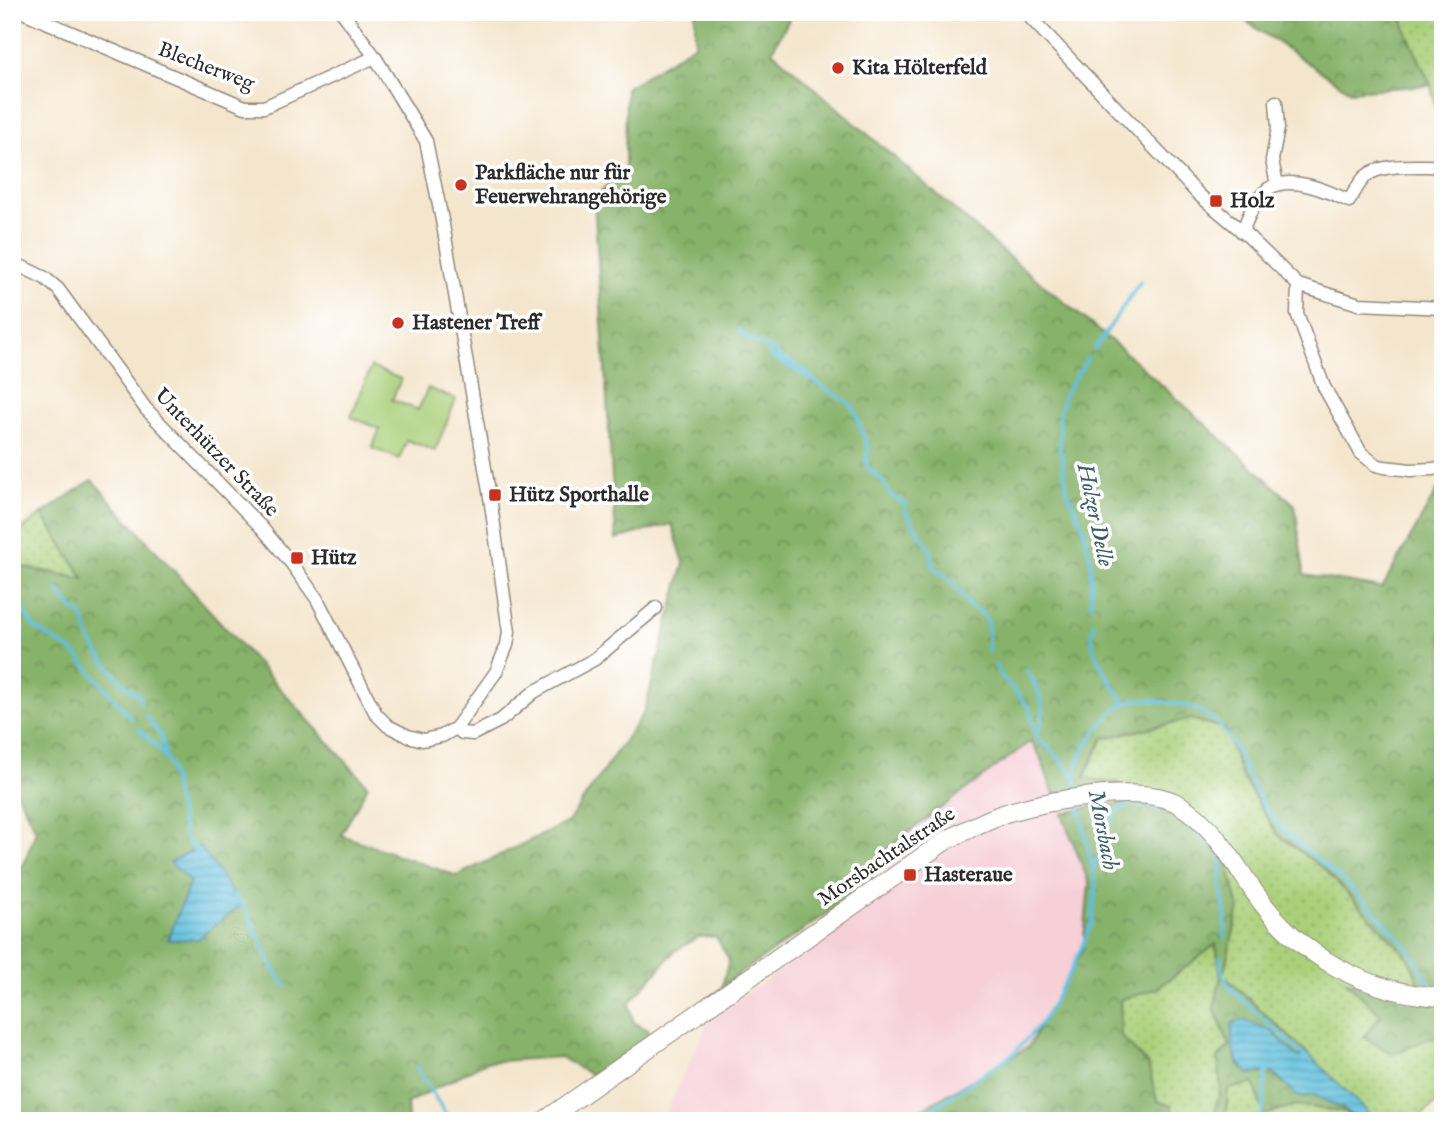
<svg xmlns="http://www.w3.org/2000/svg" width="1455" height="1133" font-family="'IM FELL English',serif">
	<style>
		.built { fill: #f6cfd7 }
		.grass { fill: url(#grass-dots); stroke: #6a7e52; stroke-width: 2 }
		.forest { fill: url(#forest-crowns); stroke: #596e4a; stroke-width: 2 }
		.park { fill: #aad07a; stroke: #6a7e52; stroke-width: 2 }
		.water { fill: url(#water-rules); stroke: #447584; stroke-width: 2 }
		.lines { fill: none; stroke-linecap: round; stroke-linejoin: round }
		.stream { stroke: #5ebfdd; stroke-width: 3.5 }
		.street-casing { stroke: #90887c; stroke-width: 15 }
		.secondary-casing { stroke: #90887c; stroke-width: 20 }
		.street { stroke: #fff; stroke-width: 12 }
		.secondary { stroke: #fff; stroke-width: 18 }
		.poi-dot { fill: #c8321e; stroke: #fff; stroke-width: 2.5 }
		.labels { text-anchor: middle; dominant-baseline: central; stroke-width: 7; stroke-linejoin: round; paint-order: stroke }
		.street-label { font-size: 21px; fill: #2b2b2b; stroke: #fff }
		.poi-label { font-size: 21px; font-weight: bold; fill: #2b2b2b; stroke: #fff; text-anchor: start }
		.water-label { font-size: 23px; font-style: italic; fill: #3d5f69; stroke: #fff }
	</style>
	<defs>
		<pattern id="grass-dots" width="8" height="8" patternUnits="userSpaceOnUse" patternTransform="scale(1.75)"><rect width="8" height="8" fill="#aad07a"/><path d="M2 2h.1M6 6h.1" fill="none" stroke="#92b36a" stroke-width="1.8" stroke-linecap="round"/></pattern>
		<pattern id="forest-crowns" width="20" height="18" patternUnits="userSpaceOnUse" patternTransform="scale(1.75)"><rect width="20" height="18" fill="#87b26a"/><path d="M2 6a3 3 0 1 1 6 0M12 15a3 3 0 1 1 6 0" fill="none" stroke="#6f9157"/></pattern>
		<pattern id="water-rules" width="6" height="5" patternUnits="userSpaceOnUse" patternTransform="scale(1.75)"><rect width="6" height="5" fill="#5ebfdd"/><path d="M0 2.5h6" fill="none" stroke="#4e9bb3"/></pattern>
	</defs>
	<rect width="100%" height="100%" fill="#fff"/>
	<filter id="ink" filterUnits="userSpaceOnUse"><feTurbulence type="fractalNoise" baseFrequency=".0143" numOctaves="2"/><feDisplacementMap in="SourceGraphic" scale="14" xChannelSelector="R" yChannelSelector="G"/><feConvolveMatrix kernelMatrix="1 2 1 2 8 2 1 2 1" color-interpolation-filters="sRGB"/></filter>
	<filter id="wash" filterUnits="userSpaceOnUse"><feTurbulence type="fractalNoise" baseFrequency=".00686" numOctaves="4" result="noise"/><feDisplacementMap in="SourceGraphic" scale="28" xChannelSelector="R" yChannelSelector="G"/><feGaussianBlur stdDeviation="1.57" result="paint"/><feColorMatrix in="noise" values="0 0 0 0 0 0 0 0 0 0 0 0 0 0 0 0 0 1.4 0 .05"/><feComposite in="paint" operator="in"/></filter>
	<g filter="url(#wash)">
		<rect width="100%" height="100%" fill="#f4e6cd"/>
		<path class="built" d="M1031,740L1040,756L1089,883L1083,949L1028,1047L902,1121H662L709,1019L883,899L889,852L901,838Z"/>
		<path class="grass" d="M1400,12H1443V148L1431,85L1408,36Z
			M42,514L85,579L12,565V538Z
			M1191,719L1225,729L1241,775L1277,834L1324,869L1408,956L1426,1000L1381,1015L1365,1036L1433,1037L1443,1047V1097L1415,1121H1377L1223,975L1239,909L1126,802L1120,784L1084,778L1103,738Z
			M1216,944L1221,977L1214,1008L1230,1046L1218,1058L1221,1087L1213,1121H1173L1172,1106L1157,1101L1148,1065L1121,1036L1120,999L1158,988Z
			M1255,1083L1264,1115L1296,1105L1346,1112L1351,1121H1225L1228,1089Z"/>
		<path class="forest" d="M695,12H793L772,51L1002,251L1126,353L1295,505L1304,575L1382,588L1443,480V1047L1433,1037L1393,1054L1364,1037L1381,1015L1346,981L1426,999L1408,957L1324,869L1277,834L1241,775L1225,729L1191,719L1103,738L1084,778L1121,784L1100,789L1054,795L1040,756L1031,741L901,838L889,852L875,863L872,883L722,986L729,960L716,937H699L675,951L629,1003L634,1023L647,1029L653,1037L591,1075L560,1057L486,1062L407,1103L408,1121H12V868L24,864L36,830L12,784V565L84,579L42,514L92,480L368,786L341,835L457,876L568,822L644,712L684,563L672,524L616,539L594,199L625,168L626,88L695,44Z
			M1232,12H1400L1408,36L1431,85L1350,91Z
			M1126,802L1161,805L1194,823L1228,864L1239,909L1223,975L1305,1051L1300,1057L1297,1056C1279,1038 1261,1020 1234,1022C1231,1028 1232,1031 1233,1038C1234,1063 1241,1079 1269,1072C1282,1079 1289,1090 1302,1098C1306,1097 1309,1095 1313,1095C1326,1094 1348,1113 1358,1121H1351L1346,1112L1296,1105L1264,1115L1254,1083L1228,1089L1225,1121H1213L1221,1087L1218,1058L1230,1046L1214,1008L1221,977L1216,944L1158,988L1120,1000L1121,1036L1148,1065L1157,1101L1172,1106L1173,1121H902L1028,1047L1083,949L1089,883L1062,814L1091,806Z"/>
		<path class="park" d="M371,367L401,379L392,400L418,410L428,388L456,399L435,451L407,440L399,459L372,448L380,429L351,417Z"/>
		<path class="water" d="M200,846L241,905L198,939L168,940L190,882L170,862Z
			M1244,1020L1272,1031L1297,1056L1300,1057L1305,1051L1377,1121H1358L1342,1108L1314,1095L1298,1097L1276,1075L1269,1072L1249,1074C1233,1062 1231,1043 1232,1024Z"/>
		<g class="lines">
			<path class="stream" d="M739,330L747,338L775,351L779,358L790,362L807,373L818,384L849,403L854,409L868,449L866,460L869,470L882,480L890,494L906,505L905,511L930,549L933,567L953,582L955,587L970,607L981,612L986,618L988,625V652
				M1095,349L1140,282
				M770,350L769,355L772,357L814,381
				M1088,358L1064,395L1060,412V446L1067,490L1085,532L1091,565V605
				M58,591L75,611L81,614C86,622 86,632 91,641C98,654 125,690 139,694L140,703
				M12,600C25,605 26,619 35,628L74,652L131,718
				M1094,623C1084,650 1111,681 1125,703
				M995,665L1002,677L1028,706L1038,740L1052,750L1074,776
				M1027,670C1037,687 1050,709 1038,731H1035
				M146,716L161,736L166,757
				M139,729L159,749L169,764L185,838L197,852
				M1077,791C1071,760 1087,743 1105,720C1111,712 1120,705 1130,701C1142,697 1185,704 1198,710C1235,727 1244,778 1266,809C1286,838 1317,857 1343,881C1364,901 1387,923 1406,946C1417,959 1425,976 1433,991
				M1220,856C1224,866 1220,875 1221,885C1223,906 1228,917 1224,938
				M1094,868L1105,843L1111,819L1116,812L1130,804L1165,809L1186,821L1209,842
				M234,895C258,921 263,960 286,986
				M1220,957C1220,969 1225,981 1232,990L1305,1056
				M416,1067L450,1121
				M914,1121L1014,1053L1042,1022L1071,971L1092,923L1096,885L1078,802
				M1259,1121L1264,1105L1266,1072L1270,1071"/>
		</g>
	</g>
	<g filter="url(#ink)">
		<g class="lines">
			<g class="street-casing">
				<path id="street" d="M23,12L245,107H264L375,57
					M1025,12L1199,195L1249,237L1298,285L1359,304L1443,308
					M1276,102L1278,128L1272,160L1277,185
					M1242,232C1248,217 1255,199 1268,189C1290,174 1328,191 1349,201C1354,193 1358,184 1365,177C1380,162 1422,167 1443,166
					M12,262L45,278L58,289L146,409L262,528L292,564L317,599L376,714L388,726L408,736L423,740L442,736L456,728L496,672L507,645L509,632L490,497L443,225L426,141L375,57L342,12
					M1298,285L1297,313L1324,387L1361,453L1376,465L1384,467L1411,470L1434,469
					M456,728L462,733L473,734L501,720L534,692L595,659L656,608"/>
			</g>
			<g class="secondary-casing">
				<path id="secondary" d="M544,1121L945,841C964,831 983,821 1003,814C1044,801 1142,782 1180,805C1215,827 1232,860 1255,893C1298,955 1367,994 1443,997"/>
			</g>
			<use href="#street" class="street"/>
			<use href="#secondary" class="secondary"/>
		</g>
	</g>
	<g class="poi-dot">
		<circle cx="838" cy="68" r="7"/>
		<circle cx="461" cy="185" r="7"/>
		<rect x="1209" y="194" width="14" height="14" rx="3.5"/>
		<circle cx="398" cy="323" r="7"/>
		<rect x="488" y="488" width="14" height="14" rx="3.5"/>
		<rect x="290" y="551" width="14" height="14" rx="3.5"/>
		<rect x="903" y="868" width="14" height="14" rx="3.5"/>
	</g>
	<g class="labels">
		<g class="street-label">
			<text transform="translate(206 67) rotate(21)">Blecherweg</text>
			<text transform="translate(216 453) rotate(46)">Unterhützer Straße</text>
			<text transform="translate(887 857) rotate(-34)">Morsbachtalstraße</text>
		</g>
		<g class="poi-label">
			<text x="852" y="68">Kita Hölterfeld</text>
			<text x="475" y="173">Parkfläche nur für<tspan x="475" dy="24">Feuerwehrangehörige</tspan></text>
			<text x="1230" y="201">Holz</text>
			<text x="412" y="323">Hastener Treff</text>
			<text x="509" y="495">Hütz Sporthalle</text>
			<text x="311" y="558">Hütz</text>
			<text x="924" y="875">Hasteraue</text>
		</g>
		<g class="water-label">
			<text transform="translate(1095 515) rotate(78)">Holzer Delle</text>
			<text transform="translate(1103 830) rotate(79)">Morsbach</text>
		</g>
	</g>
	<rect width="1455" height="1133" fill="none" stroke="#fff" stroke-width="42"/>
</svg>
